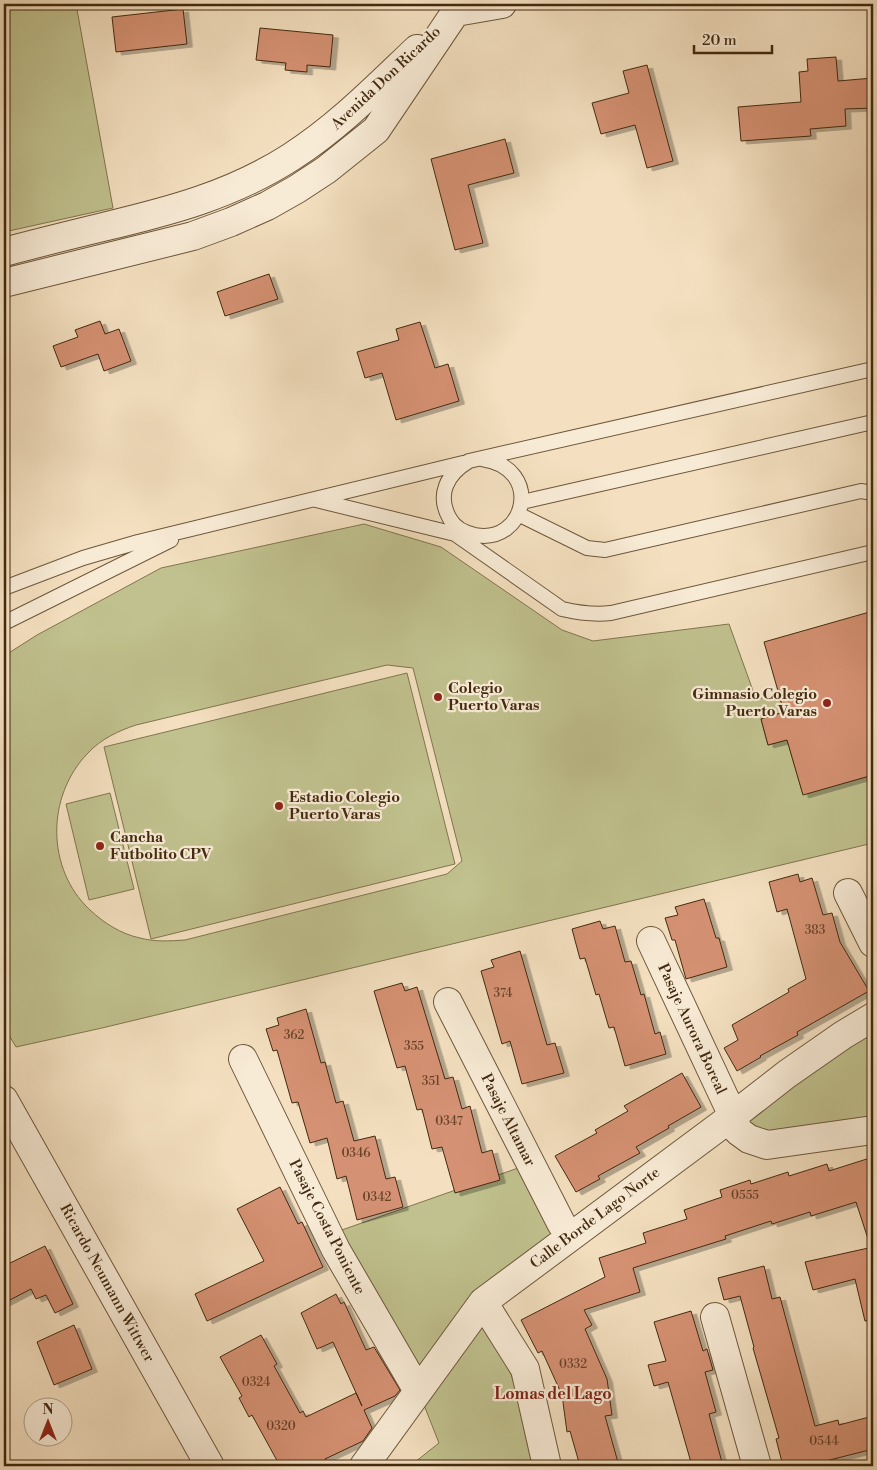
<svg xmlns="http://www.w3.org/2000/svg" width="877" height="1470" font-family="'Libre Bodoni',serif">
	<style>
		.green { fill: #c0c18e; stroke: #81754e; fill-rule: evenodd }
		.building { fill: #d59173; stroke: #42290f; filter: url(#shadow) }
		.lines { fill: none; stroke-linecap: round; stroke-linejoin: round }
		.service-casing { stroke: #6e573b; stroke-width: 16 }
		.minor-casing { stroke: #6e573b; stroke-width: 30 }
		.tertiary-casing { stroke: #6e573b; stroke-width: 30 }
		.service { stroke: #f8ebd6; stroke-width: 14 }
		.minor { stroke: #f8ebd6; stroke-width: 28 }
		.tertiary { stroke: #f8ebd6; stroke-width: 28 }
		.poi-dot { fill: #8f2418; stroke: #f8ebd6; stroke-width: 2 }
		.labels { text-anchor: middle; dominant-baseline: central; stroke-width: 4.5; stroke-linejoin: round; paint-order: stroke }
		.number-label { font-size: 12px; fill: #674328 }
		.street-label { font-size: 15px; fill: #42290f; stroke: #f8ebd6 }
		.poi-label { font-size: 15px; font-weight: bold; fill: #42290f; stroke: #f8ebd6; text-anchor: start }
		.neighbourhood-label { font-size: 16px; font-weight: bold; fill: #7a1f14; stroke: #f8ebd6 }
	</style>
	<defs>
		<filter id="shadow"><feDropShadow dx="5.5" dy="3" stdDeviation="0" flood-color="#0004"/></filter>
	</defs>
	<rect width="100%" height="100%" fill="#f4e0c0"/>
	<filter id="stains"><feTurbulence type="fractalNoise" baseFrequency=".004" numOctaves="4"/><feColorMatrix values="0 0 0 0 .2 0 0 0 0 .09 0 0 0 0 .02 0 0 0 .5 -.17"/></filter>
	<radialGradient id="worn" r=".72"><stop offset=".6" stop-color="#630" stop-opacity="0"/><stop offset="1" stop-color="#630" stop-opacity=".3"/></radialGradient>
	<path class="green" d="M4,4H76L113,208L4,232Z
		M364,524L441,547L562,630L593,641L729,624L756,699L779,695L783,712L761,719L768,745L787,740L803,794L873,775V843L102,1028L16,1047L4,1027V656L37,635L161,568ZM387,665L413,668L462,861L447,874L185,940C169,941 155,942 140,938C121,934 104,923 90,910C46,869 46,796 88,753C101,739 118,731 136,725Z
		M407,673L455,864L151,939L104,747Z
		M110,793L134,889L89,900L66,804Z
		M873,1030V1122L767,1136L727,1130Z
		M521,1167L557,1233L417,1376L339,1231Z
		M483,1319L512,1376L536,1466H410L439,1443L424,1405Z"/>
	<path class="building" d="M183,9L187,44L116,52L112,17Z
		M260,28L333,35L330,67L307,65V72L285,70L286,63L256,60Z
		M836,57L838,81L873,78V108L845,109L846,126L810,129L811,136L741,141L738,107L801,102L799,72L808,71L807,59Z
		M647,65L673,161L647,168L635,125L601,134L592,103L629,93L623,71Z
		M505,139L514,173L468,185L483,243L455,250L431,159Z
		M269,274L278,299L225,316L217,292Z
		M100,321L105,334L119,329L131,361L104,371L98,354L61,367L53,346L78,337L75,330Z
		M420,322L435,368L448,364L459,401L396,420L382,373L365,378L357,352L399,340L396,329Z
		M873,611V775L803,795L787,740L768,745L761,719L784,712L764,642Z
		M798,874L800,882L812,878L823,915L832,913L840,942L869,991L797,1032L798,1035L760,1056L761,1057L737,1071L724,1048L738,1040L732,1025L789,992L788,989L806,979L787,909L777,912L769,882Z
		M704,899L716,938H719L727,967L686,979L675,940H672L665,918L678,915L675,907Z
		M600,921L603,929L615,926L625,962L631,961L641,995L644,994L655,1034L660,1032L666,1054L625,1066L614,1027L609,1028L599,994L596,995L585,958L580,959L572,929Z
		M520,951L547,1045L555,1043L564,1073L522,1084L510,1041L502,1044L481,971L494,967L491,960Z
		M402,983L405,991L417,987L445,1079L453,1077L462,1109L470,1106L482,1153L492,1150L500,1180L455,1193L442,1147L432,1149L422,1109L417,1110L405,1066L397,1068L374,991Z
		M306,1009L321,1063L325,1062L336,1103L343,1101L354,1141L375,1136L386,1179L395,1177L403,1207L357,1220L346,1176L337,1179L327,1138L310,1143L298,1102L292,1103L277,1050L273,1051L266,1029L279,1025L277,1018Z
		M682,1073L701,1107L668,1126L669,1128L636,1147L640,1153L598,1176L600,1179L576,1192L555,1156L597,1133L595,1130L628,1111L624,1106Z
		M873,1157V1241L869,1242L856,1202L811,1216L810,1212L772,1224L771,1221L725,1236L726,1239L633,1268L640,1292L584,1310L592,1325L585,1329L607,1379L612,1415L605,1416L619,1466H580L570,1431L567,1432L562,1395L542,1351L538,1353L521,1320L605,1277L599,1258L646,1243L643,1233L687,1219L684,1210L722,1197L720,1190L750,1180L751,1184L788,1172L789,1176L827,1164L829,1171Z
		M280,1187L298,1224L302,1222L323,1267L207,1321L195,1294L264,1261L237,1209Z
		M45,1246L73,1304L55,1313L46,1295L36,1299L31,1289L4,1303V1266Z
		M873,1247V1320L865,1321L855,1279L813,1290L805,1262Z
		M764,1266L772,1299L780,1297L815,1426L838,1420L839,1425L873,1416V1449L806,1466H783L776,1439L779,1438L753,1348L754,1347L740,1296L724,1300L718,1278Z
		M336,1294L341,1304L344,1302L366,1350L374,1347L400,1390L395,1396L364,1410L372,1428L363,1441L325,1459L328,1466H280L252,1415L249,1417L239,1398L242,1396L220,1357L261,1335L277,1364L274,1366L300,1413L303,1411L306,1417L356,1393L362,1406L333,1342L317,1349L301,1313Z
		M691,1311L703,1351L707,1349L713,1370L705,1372L716,1412L709,1414L723,1466H692L668,1382L654,1386L648,1365L666,1361L654,1322Z
		M74,1325L92,1369L54,1385L37,1342Z"/>
	<g class="lines">
		<g class="service-casing">
			<path id="service" d="M482,459C544,468 526,545 475,535C465,533 455,528 450,519C436,495 447,474 469,461L873,369
				M316,500L455,534L562,609C579,613 594,615 611,613L873,552
				M522,502L873,422
				M518,514L587,548L605,550L861,491L873,493
				M4,588L83,558L138,542L463,463
				M4,623L171,540"/>
		</g>
		<g class="minor-casing">
			<path id="minor" d="M456,12L502,4
				M4,252C37,243 70,235 103,227C170,211 232,195 291,157C338,127 377,87 417,49
				M4,283L193,236L231,222L267,206L297,189L326,170L376,130L461,4
				M848,893L873,943
				M651,941L733,1116L738,1131L749,1139L767,1145L873,1130
				M448,1002L561,1223L570,1237
				M243,1059L336,1250L418,1391
				M483,1302L525,1369L547,1466
				M715,1317L757,1466
				M364,1466L483,1302L733,1116L787,1074L843,1035L873,1017"/>
		</g>
		<g class="tertiary-casing">
			<path id="tertiary" d="M4,1100L210,1466"/>
		</g>
		<use href="#service" class="service"/>
		<use href="#minor" class="minor"/>
		<use href="#tertiary" class="tertiary"/>
	</g>
	<g class="poi-dot">
		<circle cx="438" cy="697" r="5"/>
		<circle cx="827" cy="703" r="5"/>
		<circle cx="279" cy="806" r="5"/>
		<circle cx="100" cy="846" r="5"/>
	</g>
	<g class="labels">
		<g class="number-label">
			<text x="815" y="930">383</text>
			<text x="503" y="993">374</text>
			<text x="294" y="1035">362</text>
			<text x="414" y="1046">355</text>
			<text x="431" y="1081">351</text>
			<text x="449" y="1121">0347</text>
			<text x="356" y="1153">0346</text>
			<text x="745" y="1195">0555</text>
			<text x="377" y="1197">0342</text>
			<text x="573" y="1364">0332</text>
			<text x="256" y="1382">0324</text>
			<text x="281" y="1426">0320</text>
			<text x="824" y="1441">0544</text>
		</g>
		<g class="street-label">
			<text transform="translate(386 78) rotate(-43)">Avenida Don Ricardo</text>
			<text transform="translate(692 1029) rotate(65)">Pasaje Aurora Boreal</text>
			<text transform="translate(508 1120) rotate(63)">Pasaje Altamar</text>
			<text transform="translate(595 1218) rotate(-37)">Calle Borde Lago Norte</text>
			<text transform="translate(327 1227) rotate(63)">Pasaje Costa Poniente</text>
			<text transform="translate(107 1283) rotate(61)">Ricardo Neumann Wittwer</text>
		</g>
		<g class="poi-label">
			<text x="448" y="688">Colegio<tspan x="448" dy="17">Puerto Varas</tspan></text>
			<text x="817" y="694" text-anchor="end">Gimnasio Colegio<tspan x="817" dy="17">Puerto Varas</tspan></text>
			<text x="289" y="797">Estadio Colegio<tspan x="289" dy="17">Puerto Varas</tspan></text>
			<text x="110" y="837">Cancha<tspan x="110" dy="17">Futbolito CPV</tspan></text>
		</g>
		<g class="neighbourhood-label">
			<text x="553" y="1394">Lomas del Lago</text>
		</g>
	</g>
	<rect width="877" height="1470" fill="none" stroke="#f4e0c0" stroke-width="20"/>
	<rect x="5" y="5" width="867" height="1460" fill="none" stroke="#42290f" stroke-width="2.5"/>
	<rect x="10" y="10" width="857" height="1450" fill="none" stroke="#42290f"/>
	<g transform="translate(48 1422)"><circle r="24" fill="#f8ebd6" stroke="#af9d86"/>
	<path d="M0-4L9 19L0 12L-9 19Z" fill="#8f2418"/>
	<text y="-8" font-size="14" font-weight="bold" text-anchor="middle" fill="#42290f">N</text>
	</g>
	<path d="M694 45v8h78v-8" fill="none" stroke="#42290f" stroke-width="2.5"/>
	<text x="702" y="45" font-size="15" fill="#42290f" stroke="#f8ebd6" stroke-width="4" paint-order="stroke">20 m</text>
	<rect width="100%" height="100%" filter="url(#stains)"/>
	<rect width="100%" height="100%" fill="url(#worn)"/>
</svg>
